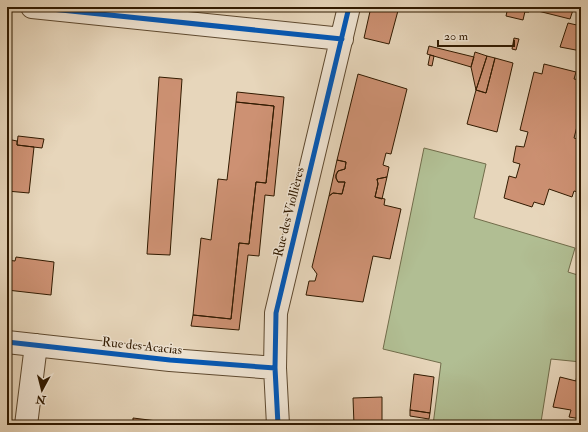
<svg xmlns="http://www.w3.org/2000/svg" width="588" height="432" font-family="'IM FELL Double Pica',serif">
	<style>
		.green { fill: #b1be93; stroke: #716c4a }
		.building { fill: #cd9173; stroke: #311a00 }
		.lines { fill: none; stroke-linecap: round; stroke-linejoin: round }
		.minor-casing { stroke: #5e492f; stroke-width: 24 }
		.minor { stroke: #efe4d3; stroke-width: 22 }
		.cycleway-casing { stroke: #efe4d3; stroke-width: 8 }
		.cycleway { stroke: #0057b8; stroke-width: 5 }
		.labels { text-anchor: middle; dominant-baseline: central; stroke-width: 3; stroke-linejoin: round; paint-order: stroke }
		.street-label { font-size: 13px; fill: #311a00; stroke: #efe4d3 }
	</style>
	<rect width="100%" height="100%" fill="#e7d6bb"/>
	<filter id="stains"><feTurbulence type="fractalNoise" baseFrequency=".005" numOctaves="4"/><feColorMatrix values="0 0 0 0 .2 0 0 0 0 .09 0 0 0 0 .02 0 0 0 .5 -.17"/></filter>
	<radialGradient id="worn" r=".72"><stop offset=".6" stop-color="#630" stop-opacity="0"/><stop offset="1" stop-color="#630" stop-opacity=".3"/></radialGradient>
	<path class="green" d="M424,148L486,164L474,218L575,248L568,272L581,276V362L551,359L541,422L555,425H433L441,363L383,349Z"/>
	<path class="building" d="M371,7H399L389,44L364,38Z
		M508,7H526L523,20L506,16Z
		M526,7H574L570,19L530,9L529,12H525Z
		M568,23L581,26V51L560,47Z
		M514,38L519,39L516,50L512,49Z
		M429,46L474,57L471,67L427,54Z
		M475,52L487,56L476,90L471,67Z
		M430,55L434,56L432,66L428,65Z
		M487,56L495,58L486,93L476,90Z
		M495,58L513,63L497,132L467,124L476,90L486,93Z
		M544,64L576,72L574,79L581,80V111L574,138L581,140V193L574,191L572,197L549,189L544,205L534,202L532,207L504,198L509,176L516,178L520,164L513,162L516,146L524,147L528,132L520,130L534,72L542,74Z
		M358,74L407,89L391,154L386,153L383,165L389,167L387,177L377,179L378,184L375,197L385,199L384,205L401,209L390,259L373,256L363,302L306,295L309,281H315L317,274L312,267L329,196L333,193L342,194L345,182H338L336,178V175L338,171L345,169L346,162L337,160Z
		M159,77L182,79L170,255L147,254Z
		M237,92L284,97L274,196L265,195L259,256L248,255L239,330L191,326L193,315L231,319L239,243L249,244L256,182L266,183L274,106L236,102Z
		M236,102L274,106L266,183L256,182L249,244L239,243L231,319L193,315L201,238L211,240L218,179L227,180Z
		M18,136L44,139L42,148L17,145Z
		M7,139L17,141V145L34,147L29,193L7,191Z
		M337,160L346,162L345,169L338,171L336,175V178L338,182H345L342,194L333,193L329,196Z
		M387,177L382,199L375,197L378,184L377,179Z
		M16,257L54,262L51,295L7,290V260L15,261Z
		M414,374L434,377L430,413L410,410Z
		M577,374L581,375V419L569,417L571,410L553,407L560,377L576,381Z
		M382,397V425H354L353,398Z
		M410,410L430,413L429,419L410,416Z
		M133,418L157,421V425H110V422L133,425Z"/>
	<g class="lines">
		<g class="minor-casing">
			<path id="minor" d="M32,7L342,39
				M7,342L170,360L275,368
				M26,425L36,345
				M278,425L275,368L276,313L349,7"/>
		</g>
		<use href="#minor" class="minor"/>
		<g class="cycleway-casing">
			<path id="cycleway" d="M32,7L342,39
				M7,342L170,360L275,368
				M278,425L275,368L276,313L349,7"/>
		</g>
		<use href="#cycleway" class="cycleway"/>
	</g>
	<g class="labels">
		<g class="street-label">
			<text transform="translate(289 212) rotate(-76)">Rue des Viollières</text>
			<text transform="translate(142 346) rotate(6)">Rue des Acacias</text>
		</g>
	</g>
	<rect width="588" height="432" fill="none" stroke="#e7d6bb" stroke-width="24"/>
	<rect x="8" y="8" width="572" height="416" fill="none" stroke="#311a00" stroke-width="2"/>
	<rect x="12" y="12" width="564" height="408" fill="none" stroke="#311a00"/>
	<g transform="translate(42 390) rotate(187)" stroke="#efe4d3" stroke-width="3" paint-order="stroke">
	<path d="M0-3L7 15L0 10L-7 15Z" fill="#311a00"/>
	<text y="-6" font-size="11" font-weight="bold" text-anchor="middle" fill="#311a00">N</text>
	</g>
	<path d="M438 40v6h76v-6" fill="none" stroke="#311a00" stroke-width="2"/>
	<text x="444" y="40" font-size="12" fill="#311a00" stroke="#efe4d3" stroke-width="3" paint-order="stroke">20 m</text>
	<rect width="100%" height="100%" filter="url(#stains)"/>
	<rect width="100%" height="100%" fill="url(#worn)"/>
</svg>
